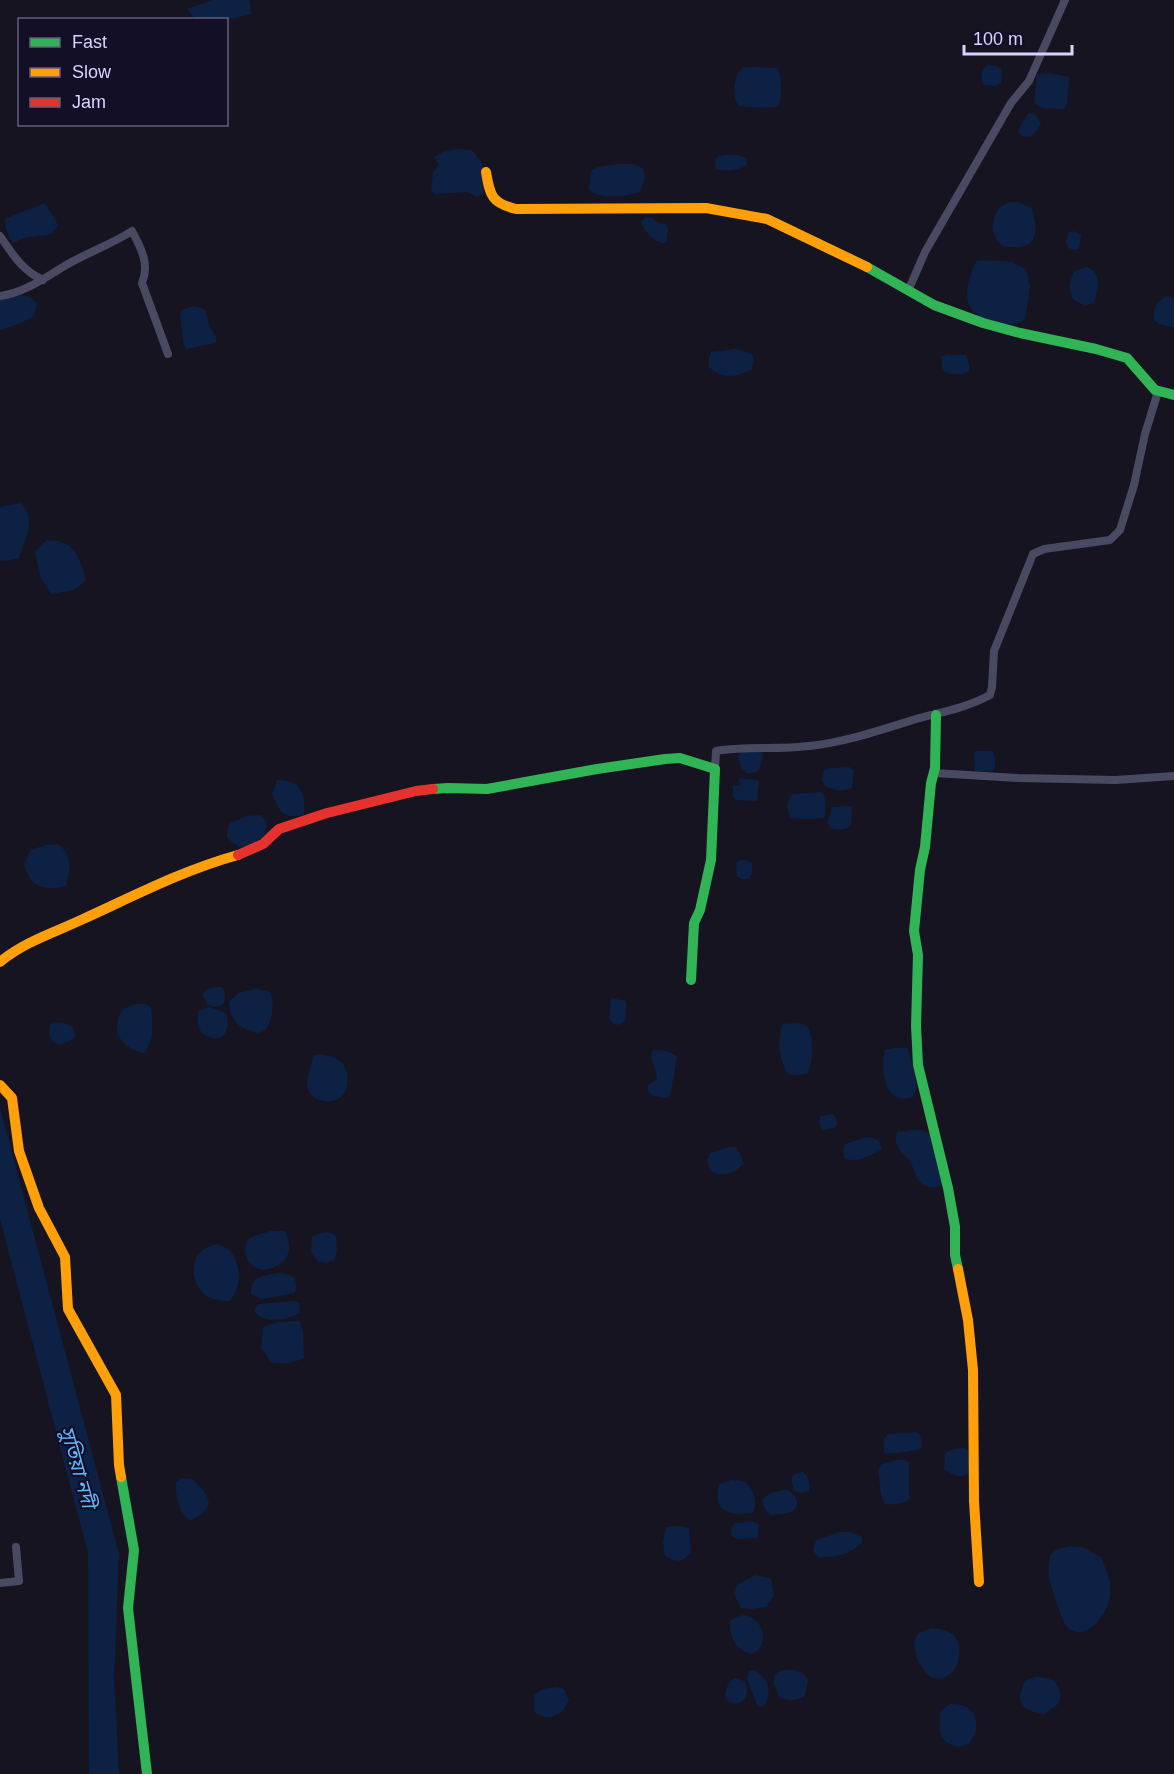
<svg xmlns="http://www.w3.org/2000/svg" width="1174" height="1774" font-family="Helvetica,'Noto Sans Bengali',sans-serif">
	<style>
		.water { fill: #0d2144 }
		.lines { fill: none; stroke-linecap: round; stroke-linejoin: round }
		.street { stroke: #4a4962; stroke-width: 8 }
		.fast { stroke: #30b455; stroke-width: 10 }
		.slow { stroke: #ff9f0a; stroke-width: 10 }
		.jam { stroke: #e5322d; stroke-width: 10 }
		.labels { text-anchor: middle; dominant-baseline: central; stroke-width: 4.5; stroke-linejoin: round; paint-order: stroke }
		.water-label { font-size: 20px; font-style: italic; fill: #62b6ff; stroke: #130f26 }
	</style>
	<rect width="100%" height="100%" fill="#161421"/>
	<path class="water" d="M213,0H249L251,14L227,20L195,19L187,9Z
		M988,65L998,66L1002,70L1001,83L997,86L983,85C981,78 980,69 988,65Z
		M743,67L778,68C781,79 784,97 777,107L764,108L739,106C731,97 734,74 743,67Z
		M1050,73L1069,77L1067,103L1064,109L1042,108L1034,103L1037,76L1038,74Z
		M1028,113C1036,113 1038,117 1041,124L1037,130L1030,137L1022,136L1018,131Z
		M457,149L471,150C488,166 484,171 483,193L478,197L467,192L434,194L431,190L433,172L439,165L434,157L443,152Z
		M733,154L745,157L747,160L746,166C738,170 725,172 716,169L715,160L719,156Z
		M619,164H632L643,168L645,178L640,192C626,196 601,200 589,190L591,170L598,167Z
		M1010,202H1018L1032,208C1040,237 1035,252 1002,246C987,233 991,207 1010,202Z
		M45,203L58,225L52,234L24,238L13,243C9,236 3,226 6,218Z
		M646,217H651L659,223L666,224L668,229L666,243C656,244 643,231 641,221Z
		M1074,231L1081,235L1079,249L1074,250L1068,248L1066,243L1068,233Z
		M988,260L1012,262L1026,269L1030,287L1025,319C1013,331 978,321 970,307C963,295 970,271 977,261Z
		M1087,267C1103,274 1098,290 1094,303L1085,306L1074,300C1067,290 1070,281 1074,271Z
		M23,295L30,297L37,303L34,316L19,324L0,330V300Z
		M1165,296L1174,298V328L1159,324L1153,319L1155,306Z
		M193,306L200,307L205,310L210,328L216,336V343L186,349L183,342L180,313L182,310Z
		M736,349L752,354L754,360L752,369C738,378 721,379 709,367V358L711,352Z
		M947,354L966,355L969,364V371C963,376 951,375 945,372L942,368L941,357Z
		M21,503C37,518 25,540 19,558L5,561L0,560V507Z
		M47,540C75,539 81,559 86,581L74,590L51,594L40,577L35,551Z
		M760,751L762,752L763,760L757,772L747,774L742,770L738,757L740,752Z
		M978,751H992C996,757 996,765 993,771L975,772L974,752Z
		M849,767L854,770L852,788C842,792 835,791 825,786L822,780L824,770L831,768Z
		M738,778L758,780L759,784L757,801L736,800L733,797V786H740Z
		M277,780C301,780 306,793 304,815C283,819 280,813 272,794Z
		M822,792C827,799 826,810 824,818L802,819L791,818C786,808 785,803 792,794Z
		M849,806L852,807L851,826C844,830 838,831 830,828L828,822L832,807Z
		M261,815L267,822L264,835L255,843L239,847L227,838V831L230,823L247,816Z
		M58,844C74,857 70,868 66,886C43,892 29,886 24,863L31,850L45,845Z
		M739,860H746L752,863V873L749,879H742L737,877L736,863Z
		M217,987H223L225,994L224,1003L218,1007L207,1005L202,994L207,989Z
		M255,989C259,990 266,990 269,992C276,998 272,1023 266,1029C264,1031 261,1032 258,1033C239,1028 230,1022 229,1002L238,993Z
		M611,998L626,1001V1010L625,1021L619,1025L612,1023L609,1018Z
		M141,1004H146L151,1008C153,1025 154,1038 145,1053C134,1053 121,1043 117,1033C117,1014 121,1005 141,1004Z
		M208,1007L222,1011L226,1014C235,1045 203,1043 198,1026C197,1022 198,1016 198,1011Z
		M62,1022L74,1028L75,1037C60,1050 45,1045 50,1024Z
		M796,1023C800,1024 803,1023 806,1026C815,1033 813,1065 807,1074L789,1075C778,1058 778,1044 782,1024Z
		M894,1048H908L917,1087L913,1097C883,1106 881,1070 885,1050Z
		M661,1050L670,1052L677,1057L670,1096L666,1098L653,1096L648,1091V1085L657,1079C657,1068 649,1062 652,1051Z
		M322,1054C328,1056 335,1057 340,1061C349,1068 350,1087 342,1096C331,1107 307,1101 307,1082C307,1078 313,1060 314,1055Z
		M0,1108L119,1554L114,1679L119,1774H89L88,1553L0,1219Z
		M831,1114L834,1115L838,1123L835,1128L822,1130L819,1123L820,1116Z
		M910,1130H921L933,1136L944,1184C939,1187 936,1187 930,1187C915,1185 916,1171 910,1162C901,1150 893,1149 897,1132Z
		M866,1137C877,1138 880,1139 882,1150C869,1155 859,1163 845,1159L843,1152L845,1144Z
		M729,1147L737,1148L744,1163C735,1174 721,1178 710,1171L707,1160L710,1153Z
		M271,1231H285C292,1248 291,1259 274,1267C268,1270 263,1271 256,1268C245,1263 240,1243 252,1237C258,1234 265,1233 271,1231Z
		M326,1232L332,1233L336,1236L337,1251L334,1260L326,1263L318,1261L311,1253L312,1237L320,1233Z
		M216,1244C219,1245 223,1246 226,1248C242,1258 243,1289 229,1301C220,1301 208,1299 202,1292C192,1281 189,1260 203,1250C206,1247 212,1246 216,1244Z
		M279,1273C293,1273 299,1279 295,1293L262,1299L251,1294C250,1276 265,1275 279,1273Z
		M295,1301L299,1303L300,1313C288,1320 261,1325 254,1310L259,1304Z
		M300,1321L303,1332L304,1358C293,1363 283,1365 271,1362L261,1348L263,1327L277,1322Z
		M916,1432L920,1435L922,1444L921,1449L890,1454L884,1453V1439L888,1434Z
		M964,1448L968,1450L970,1473C959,1479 954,1475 944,1469L945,1454L950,1450Z
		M898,1460H904L909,1462V1499C904,1504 891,1506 884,1503L881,1494L878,1469L882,1464Z
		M803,1472C808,1476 811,1484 809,1491L799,1493L795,1491L792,1483V1477L796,1473Z
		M182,1478L192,1479C211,1498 218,1506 190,1521C179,1512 175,1497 176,1482Z
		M731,1480C734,1480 738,1480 742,1481C754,1486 758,1503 753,1513C730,1516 712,1512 719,1484Z
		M786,1489C795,1494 804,1506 790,1512C784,1515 776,1514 770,1515L763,1506L762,1500L770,1493Z
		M753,1521L758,1524L759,1532L757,1538L737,1539L731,1535L732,1527L735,1523Z
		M678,1526L689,1528L691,1552C682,1563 677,1563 665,1556L663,1542L666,1527Z
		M840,1532H850L862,1537V1543C849,1556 835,1556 818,1558L813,1550L816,1540Z
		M1069,1546L1082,1547L1101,1557C1106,1570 1113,1583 1110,1597C1107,1614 1084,1646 1066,1626C1063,1623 1050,1584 1049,1578C1048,1571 1049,1562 1050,1555L1055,1550Z
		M755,1575L771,1579L774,1595L766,1607L752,1609L741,1608L734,1594L737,1585Z
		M743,1615C763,1617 772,1645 752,1654C737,1651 729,1637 730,1621L736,1617Z
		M931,1628C953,1630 963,1637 958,1661C957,1667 955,1669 951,1673C929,1695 905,1647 918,1634C921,1632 927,1630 931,1628Z
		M755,1670C769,1680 773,1692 763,1707H758L747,1679L749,1671Z
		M784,1670C795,1669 802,1670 808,1680L805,1696C796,1701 791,1701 780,1698L774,1684V1676L778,1672Z
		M1036,1677C1053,1678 1058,1681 1061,1697L1058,1704L1045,1714C1022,1711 1014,1703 1025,1681Z
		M735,1678L744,1681C754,1700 736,1711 725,1698C725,1690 728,1682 735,1678Z
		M556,1687L564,1689L569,1700C567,1703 566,1707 563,1710C555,1718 542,1720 534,1711V1695L543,1689Z
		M950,1704C954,1704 960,1704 964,1706C987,1713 975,1758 950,1744C946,1742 942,1739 941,1735C939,1728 940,1718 940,1711Z"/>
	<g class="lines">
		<path class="street" d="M0,236C12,253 22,271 43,280
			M908,291L925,252L1011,103L1029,81L1065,0
			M0,296C25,293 47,276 68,264C89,252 112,244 132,231C141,248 150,264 142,283L168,354
			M715,769L716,751C747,746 778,750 809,746C845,742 881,730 916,719C942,712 966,708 990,695L992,687L994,651L1033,554L1044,549L1110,540L1120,530L1134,485L1145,434L1157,395L1155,390
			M934,773L1018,778L1116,780L1174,776
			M0,1583L19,1581L16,1547"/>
		<path class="fast" d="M867,267L934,305L983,323L1020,333L1096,349L1127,358L1155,390L1174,395
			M936,715L935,768L931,783L925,847L920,870L914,931L918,955L916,1026L918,1065L948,1188L955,1227V1255L958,1269
			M433,789L448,788L487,789L597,769L665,759L680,758L715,769L711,860L700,910L694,923L691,980
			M121,1477L134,1550L128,1608L147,1774"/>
		<path class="slow" d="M486,172C490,195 491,203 516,209L706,208L767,219L867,267
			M0,962C24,942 53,933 81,920C132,897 183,870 238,855
			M0,1085L12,1098L19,1151L39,1208L65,1257L68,1309L116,1395L119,1465L121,1477
			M958,1269L968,1320L973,1370L974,1501L979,1582"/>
		<path class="jam" d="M238,855L263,844L279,829L327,813L416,791L433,789"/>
	</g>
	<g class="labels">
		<g class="water-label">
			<text transform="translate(78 1467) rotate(74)">সুতিয়া নদী</text>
		</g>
	</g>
	<rect x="18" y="18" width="210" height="108" fill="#130f26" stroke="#625e7d" stroke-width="1.5"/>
	<rect x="30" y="38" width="30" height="9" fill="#30b455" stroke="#625e7d" stroke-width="1.5"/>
	<text x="72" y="48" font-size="18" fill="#d9d4ff">Fast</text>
	<rect x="30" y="68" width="30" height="9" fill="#ff9f0a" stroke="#625e7d" stroke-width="1.5"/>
	<text x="72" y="78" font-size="18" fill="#d9d4ff">Slow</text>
	<rect x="30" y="98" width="30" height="9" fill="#e5322d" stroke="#625e7d" stroke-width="1.5"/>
	<text x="72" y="108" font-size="18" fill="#d9d4ff">Jam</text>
	<path d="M964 45v9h108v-9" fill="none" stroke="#d9d4ff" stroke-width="3"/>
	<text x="973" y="45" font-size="18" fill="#d9d4ff" stroke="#130f26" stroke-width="4.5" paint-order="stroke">100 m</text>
</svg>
